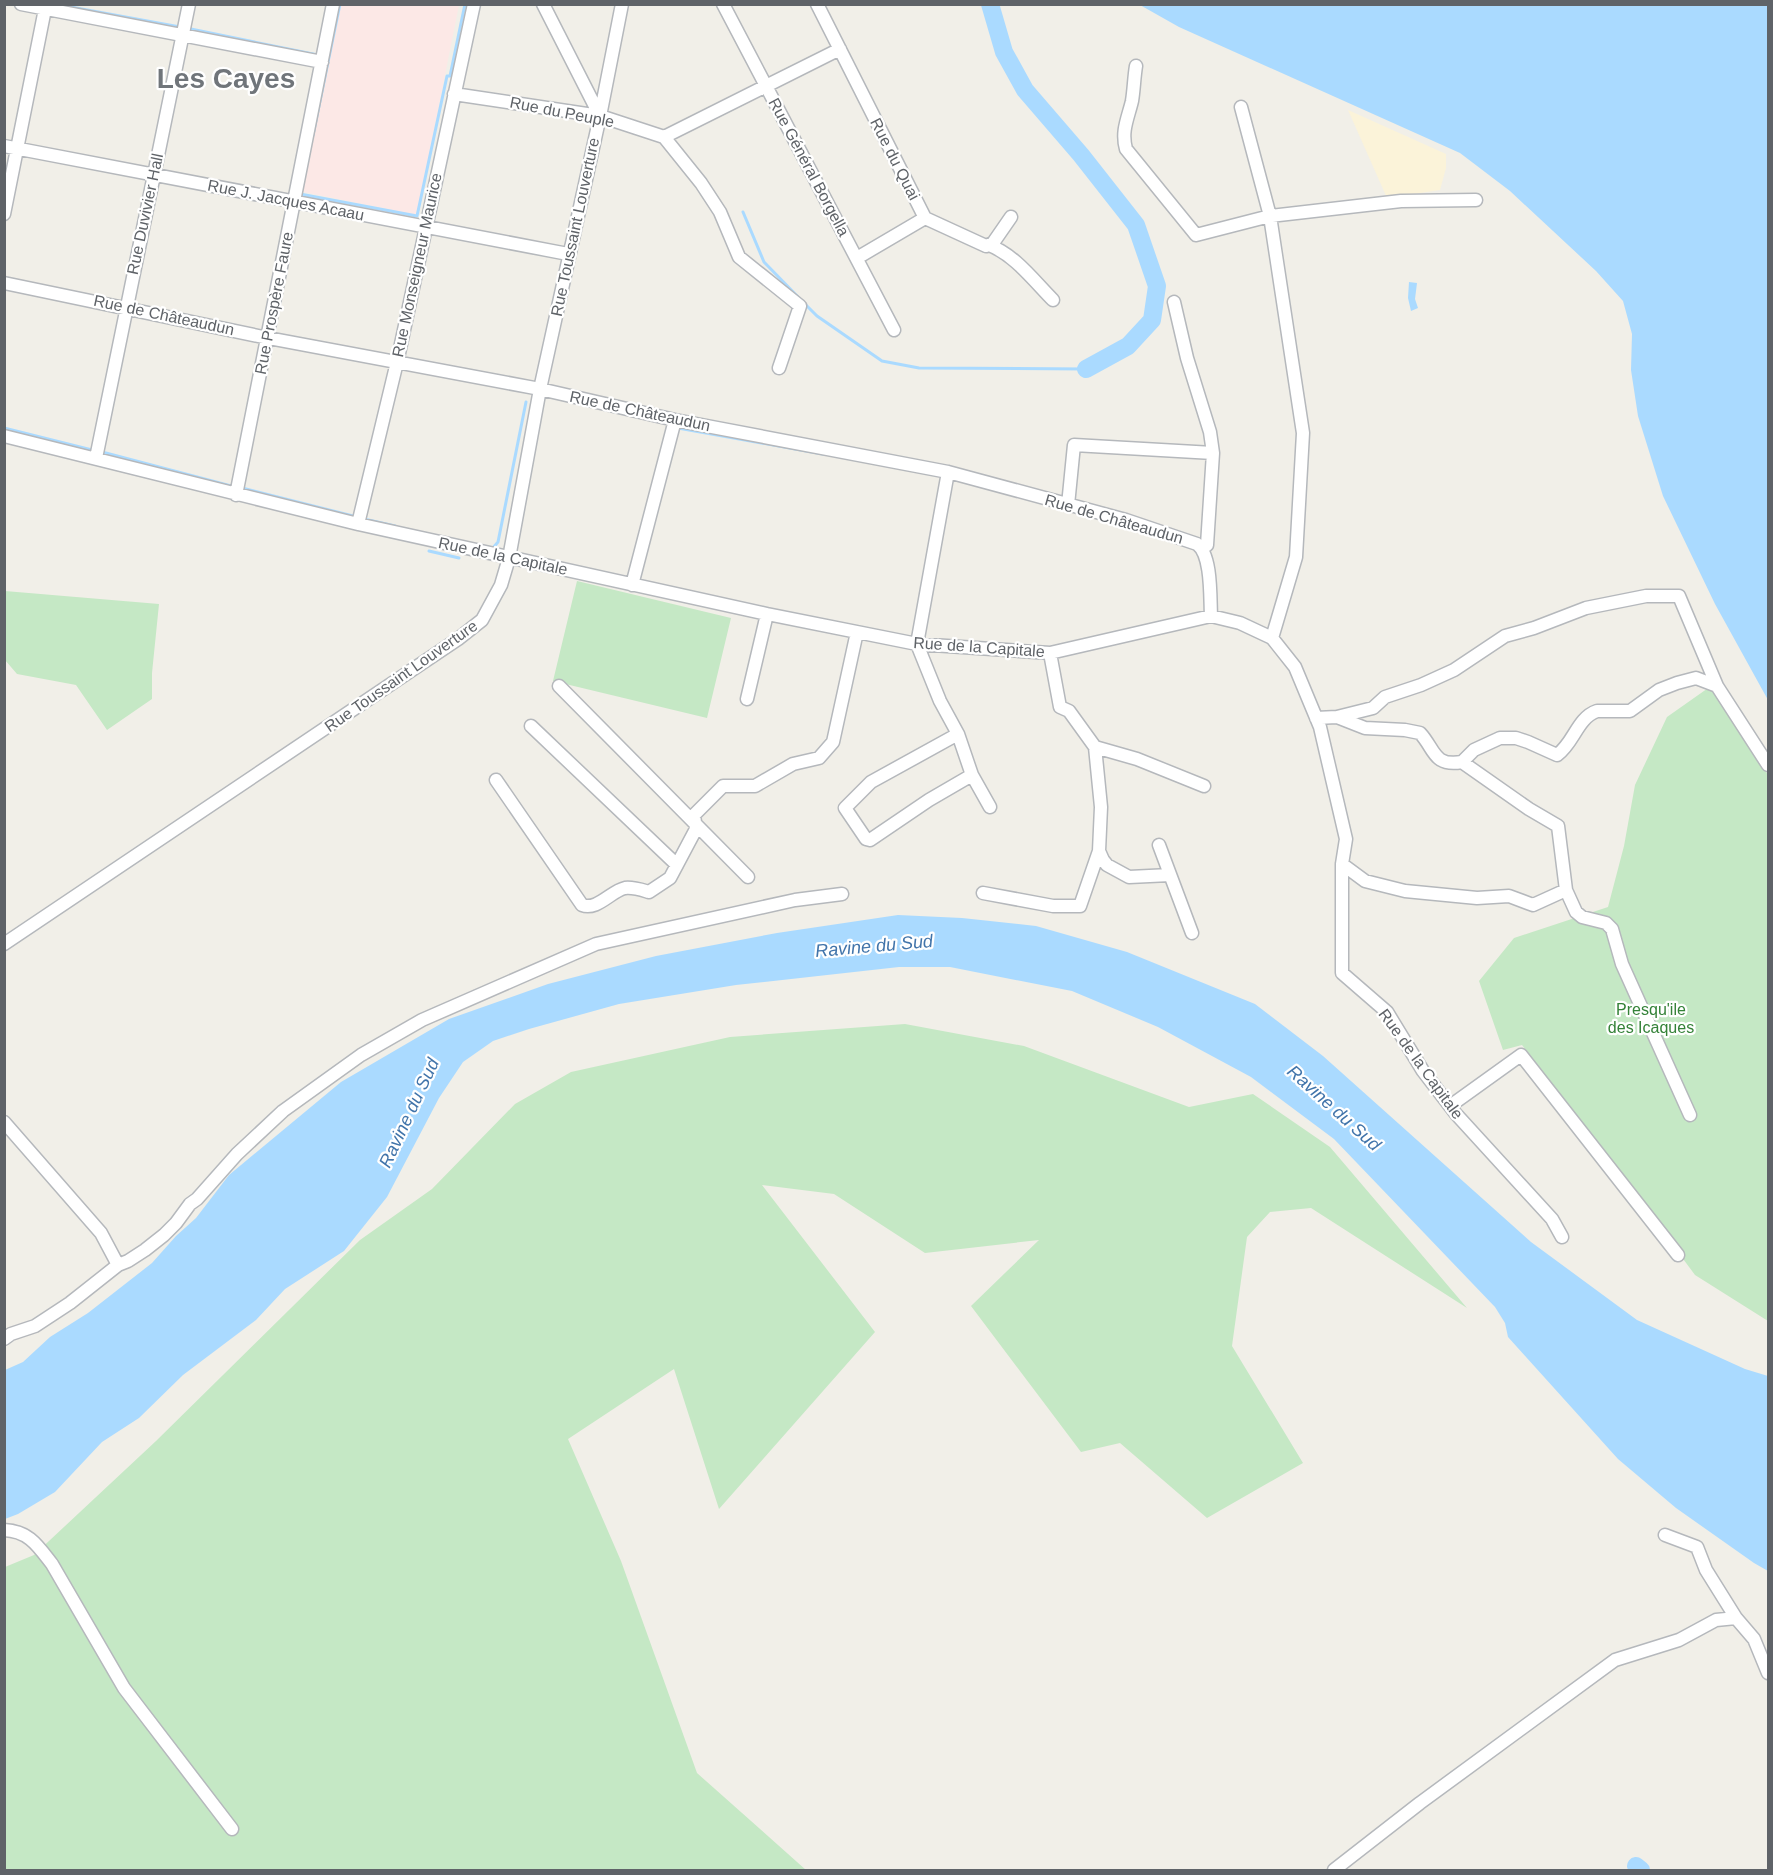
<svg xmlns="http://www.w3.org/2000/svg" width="1773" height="1875" font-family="Helvetica,sans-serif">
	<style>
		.medical { fill: #fce8e6 }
		.green { fill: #c5e8c5 }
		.sand { fill: #fbf3d9 }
		.water { fill: #aadaff }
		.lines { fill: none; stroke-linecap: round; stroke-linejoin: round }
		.stream { stroke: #aadaff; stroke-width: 3 }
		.river { stroke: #aadaff; stroke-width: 18 }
		.minor-casing { stroke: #b5b8bc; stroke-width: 15 }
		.minor { stroke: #fff; stroke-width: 12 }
		.labels { text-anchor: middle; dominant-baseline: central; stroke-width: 4.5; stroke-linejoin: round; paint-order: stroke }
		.street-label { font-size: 16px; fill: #5f6368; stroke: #fff }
		.park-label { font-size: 16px; fill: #348238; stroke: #fff }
		.water-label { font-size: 18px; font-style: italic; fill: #4174aa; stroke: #fff }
		.town-label { font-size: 28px; font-weight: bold; fill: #70757a; stroke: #fff }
	</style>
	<rect width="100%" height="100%" fill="#f1efe8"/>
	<path class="medical" d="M341,5H459L417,215L303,192Z"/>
	<path class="green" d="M577,581L731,618L707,718L553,681Z
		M5,591L159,604L152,673V699L107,730L76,685L17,674L5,660Z
		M1711,686L1768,775V1321L1695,1275L1569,1105L1522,1045L1503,1050L1479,981L1514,938L1608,907L1624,846L1635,785L1667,717Z
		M905,1024L1024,1046L1189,1107L1253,1094L1330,1147L1467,1308L1311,1208L1270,1212L1247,1237L1232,1346L1303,1463L1207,1518L1120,1443L1081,1452L971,1306L1039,1240L925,1253L834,1194L762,1185L875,1332L719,1509L674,1369L568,1439L621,1561L697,1773L806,1870H5V1567L34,1555L156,1441L360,1240L432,1189L515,1104L571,1072L730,1037Z"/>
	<path class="sand" d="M1348,110L1446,154V168L1440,190L1387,198Z"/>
	<path class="water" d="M1140,5H1768V700L1715,604L1663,496L1638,416L1631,370L1632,334L1623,301L1596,271L1510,191L1460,153L1179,27Z
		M1409,282L1417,283L1415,299L1418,308L1411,311L1408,298Z
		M898,915L962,918L1036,926L1127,952L1255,1004L1323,1056L1531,1242L1637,1320L1745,1369L1768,1376V1571L1754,1563L1676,1508L1618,1459L1508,1337L1505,1323L1495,1307L1334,1139L1251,1077L1158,1027L1072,991L950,967H899L736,985L619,1004L529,1029L493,1041L463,1062L439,1098L387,1197L344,1251L285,1289L256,1320L183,1375L139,1418L102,1442L55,1492L18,1514L5,1519V1370L23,1362L50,1337L88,1313L152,1263L176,1236L196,1218L229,1175L341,1082L449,1019L548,984L656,956L777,933Z"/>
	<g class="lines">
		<path class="stream" d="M60,5L180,27
			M186,28L318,55
			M313,135L340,4
			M301,191L300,194L417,216L447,76H450L465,4
			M743,212L764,262L800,299
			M805,304L817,316L882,361L919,368L1086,369
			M4,428L96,451
			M677,430L678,428L823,454
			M102,452L235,487
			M242,488L357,517
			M364,519L395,526
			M489,548L492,549L498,542L526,402
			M429,551L459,558"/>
		<path class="river" d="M990,4L1004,52L1025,90L1081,155L1136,225L1157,286L1152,320L1128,346L1086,369
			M1636,1866L1641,1870"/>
		<g class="minor-casing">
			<path id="minor" d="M21,4L322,62
				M543,4L600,116
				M723,4L894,330
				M817,4L925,218L986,246L993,243L1011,217
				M1136,66C1134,78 1134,89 1132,101C1128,118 1121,131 1126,149L1196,235L1270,216L1401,201L1476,200
				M454,94L600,116L664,137L701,183L720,212L739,257L800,306L779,368
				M1241,107L1270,216L1303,433L1296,557L1272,638
				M664,137L840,49
				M4,146L568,254
				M4,214L46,4
				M989,245C1015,255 1034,281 1053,300
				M857,258L925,218
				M4,283L268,338L540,389L675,420L948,472L1126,520L1197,544C1212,555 1210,597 1211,616
				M1174,302L1187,358L1210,432L1213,453L1207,545L1202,548
				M4,436L358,524L767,614L917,644L1050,653L1211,616L1240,623L1272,638L1295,667L1320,727L1346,839L1342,864V973L1387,1012L1423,1071L1456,1114L1552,1219L1562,1237
				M96,458L189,4
				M948,472L917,644L940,701L958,734L972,775L990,807
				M236,495L333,4
				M1068,505L1074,445L1213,453
				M358,524L398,358L474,4
				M632,585L675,420
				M1050,653L1060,707L1069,711L1095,747L1101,807L1099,851L1103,860L1107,865L1129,877L1170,875
				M559,686L748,877
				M747,699L767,614
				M1337,717L1365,728L1405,730L1420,733C1435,749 1433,767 1462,762L1474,750L1500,738H1516L1528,742L1557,755C1574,743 1577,718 1597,711H1630L1659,690L1677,683L1696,678L1717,686
				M1316,718L1337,717L1373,708L1385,697L1421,685L1454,670L1505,636L1534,628L1586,608L1646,596H1679L1717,686L1768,765
				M531,726L677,865
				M958,734L871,782L845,808L866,839L870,840L929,800L972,775
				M1095,747L1137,759L1204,786
				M1462,762L1529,809L1558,826L1566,890L1576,912L1582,917L1606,923L1612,929L1622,964L1690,1115
				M496,780L582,905C597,911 611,891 625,888C633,887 642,890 649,892L670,878L696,829L694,815L723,786H755L793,764L819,758L833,742L857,632
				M1159,845L1192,933
				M1342,864L1365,881L1405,891L1477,898L1509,896L1533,905L1566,890
				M983,893L1053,906H1080L1099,851
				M4,944L458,639L482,620L501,585L509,558L540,389L600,116L622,4
				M1450,1106L1521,1055L1678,1255
				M4,1122L101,1233L118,1265
				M4,1339L11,1334L35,1326L70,1303L118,1265L128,1261L145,1250L164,1235L176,1223L190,1204L197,1199L237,1154L283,1111L361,1055L422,1020L596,944L795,900L842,894
				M4,1530C29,1531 38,1546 52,1564L124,1688L232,1829
				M1665,1535L1697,1547L1706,1570L1736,1618
				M1334,1870L1420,1803L1615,1660L1679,1640L1716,1620L1736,1618L1754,1639L1768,1673"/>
		</g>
		<use href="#minor" class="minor"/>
	</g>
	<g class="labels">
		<g class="street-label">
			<text transform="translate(562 112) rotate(11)">Rue du Peuple</text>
			<text transform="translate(895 159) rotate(63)">Rue du Quai</text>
			<text transform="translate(809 167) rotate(62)">Rue Général Borgella</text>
			<text transform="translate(286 200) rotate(11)">Rue J. Jacques Acaau</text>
			<text transform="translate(145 214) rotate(-78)">Rue Duvivier Hall</text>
			<text transform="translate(575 227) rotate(-78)">Rue Toussaint Louverture</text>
			<text transform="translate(417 265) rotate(-78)">Rue Monseigneur Maurice</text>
			<text transform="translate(274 303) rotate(-79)">Rue Prospère Faure</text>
			<text transform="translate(164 315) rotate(12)">Rue de Châteaudun</text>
			<text transform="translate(640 411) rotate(12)">Rue de Châteaudun</text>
			<text transform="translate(1114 519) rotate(16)">Rue de Châteaudun</text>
			<text transform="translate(503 556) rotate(12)">Rue de la Capitale</text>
			<text transform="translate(979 647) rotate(4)">Rue de la Capitale</text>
			<text transform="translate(401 676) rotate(-35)">Rue Toussaint Louverture</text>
			<text transform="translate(1421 1064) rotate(54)">Rue de la Capitale</text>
		</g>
		<g class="park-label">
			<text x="1651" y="1009">Presqu'ile<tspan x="1651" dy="18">des Icaques</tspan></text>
		</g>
		<g class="water-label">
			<text transform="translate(874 946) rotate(-5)">Ravine du Sud</text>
			<text transform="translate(1334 1108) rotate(42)">Ravine du Sud</text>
			<text transform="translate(409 1113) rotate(-65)">Ravine du Sud</text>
		</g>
		<g class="town-label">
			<text x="226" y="78">Les Cayes</text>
		</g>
	</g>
	<rect width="1773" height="1875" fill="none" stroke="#5f6368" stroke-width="12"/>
</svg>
